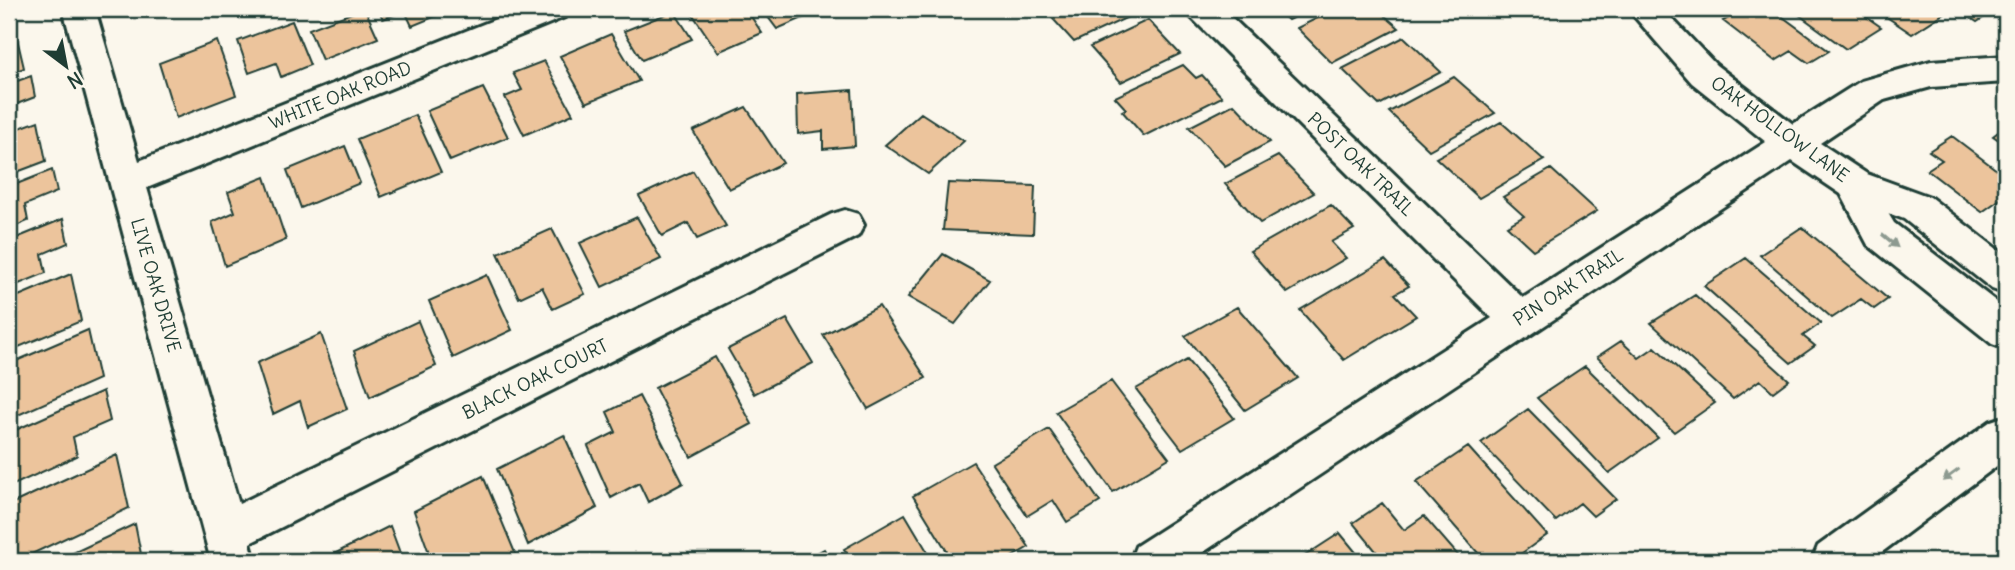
<svg xmlns="http://www.w3.org/2000/svg" width="2015" height="570" font-family="Delius,sans-serif">
	<style>
		.building { fill: #ecc49c; stroke: #1f3d34; stroke-width: 2 }
		.lines { fill: none; stroke-linecap: round; stroke-linejoin: round }
		.minor-casing { stroke: #1f3d34; stroke-width: 6 }
		.secondary-casing { stroke: #1f3d34; stroke-width: 6 }
		.minor { fill: #fbf7ec; fill-rule: evenodd }
		.secondary { fill: #fbf7ec; fill-rule: evenodd }
		.oneway { fill: #8d9a90 }
		.labels { text-anchor: middle; dominant-baseline: central; stroke-width: 5; stroke-linejoin: round; paint-order: stroke }
		.street-label { font-size: 18px; fill: #1f3d34; stroke: #fbf7ec }
	</style>
	<rect width="100%" height="100%" fill="#fbf7ec"/>
	<filter id="ink" filterUnits="userSpaceOnUse"><feTurbulence type="fractalNoise" baseFrequency=".0143" numOctaves="2"/><feDisplacementMap in="SourceGraphic" scale="14" xChannelSelector="R" yChannelSelector="G"/><feConvolveMatrix kernelMatrix="1 2 1 2 8 2 1 2 1" color-interpolation-filters="sRGB"/></filter>
	<g filter="url(#ink)">
		<path class="building" d="M362,9H365L378,38L322,60L309,29Z
			M378,9H439L441,14L412,26L405,11L383,19Z
			M689,9H746L762,33L718,52Z
			M762,9H824L777,29Z
			M1044,9H1136L1139,12L1074,42Z
			M1276,9H1312L1288,20Z
			M1336,9H1377L1399,28L1332,63L1297,28Z
			M1745,9H1772L1829,51L1809,63L1792,51L1775,61L1723,21Z
			M1791,9H1855L1881,27L1846,49Z
			M1875,9H1940L1946,12L1912,34Z
			M1957,9H1997L1977,22Z
			M674,11L692,39L642,60L624,31Z
			M1148,20L1180,54L1121,82L1090,47Z
			M292,21L310,65L281,77L276,63L249,73L238,41Z
			M16,34L24,68L9,74V37Z
			M611,34L639,81L586,103L560,56Z
			M1404,37L1441,72L1379,105L1342,69Z
			M217,41L236,95L176,118L159,63Z
			M544,61L573,114L524,135L505,97L522,90L513,73Z
			M1183,65L1196,78L1202,75L1222,97L1144,136L1122,111L1126,109L1115,97Z
			M31,76L35,97L9,107V84Z
			M1454,77L1495,113L1429,150L1389,112Z
			M483,88L508,137L450,161L427,111Z
			M852,90L855,146L823,149V131L798,134L797,94Z
			M1234,104L1270,142L1225,166L1189,127Z
			M746,107L783,163L729,189L693,131Z
			M921,113L964,141L928,174L885,145Z
			M415,115L441,172L381,197L357,139Z
			M38,121L46,161L9,175V132Z
			M1501,122L1544,160L1479,198L1436,158Z
			M2006,126V145L1993,136Z
			M1952,136L2006,177V195L1982,212L1927,170L1942,160L1929,151Z
			M345,146L360,183L301,208L287,170Z
			M1278,156L1314,193L1260,223L1225,184Z
			M1551,169L1597,211L1533,250L1507,226L1524,216L1503,197Z
			M52,170L57,192L25,205L28,221L9,229V187Z
			M693,171L726,226L697,239L688,223L662,236L639,196Z
			M265,177L286,240L225,266L212,222L235,212L228,192Z
			M948,183L1035,186L1033,234L943,230Z
			M1331,205L1354,229L1331,242L1346,258L1287,293L1250,251Z
			M637,217L661,259L602,287L580,243Z
			M63,219L68,243L42,254L46,273L9,288V241Z
			M1802,227L1888,299L1874,309L1861,299L1832,318L1760,255Z
			M552,229L585,294L553,309L542,287L519,298L498,253Z
			M943,254L990,280L955,324L908,297Z
			M1746,258L1821,323L1803,336L1815,346L1791,363L1704,286Z
			M1385,260L1409,286L1395,294L1416,316L1344,360L1300,310Z
			M71,274L81,321L9,351V300Z
			M487,275L512,330L453,358L429,301Z
			M1695,295L1789,380L1773,392L1760,380L1733,399L1651,323Z
			M879,306L926,378L868,409L823,335Z
			M1237,307L1298,378L1245,410L1185,336Z
			M787,319L813,363L754,394L728,349Z
			M418,321L436,366L370,397L354,351Z
			M88,330L99,379L9,419V364Z
			M321,334L347,409L308,427L300,401L273,414L257,363Z
			M1621,341L1639,358L1655,347L1715,403L1674,432L1597,357Z
			M715,357L752,424L691,457L655,388Z
			M1187,360L1234,418L1182,449L1136,389Z
			M1585,366L1658,438L1609,473L1537,398Z
			M1111,381L1169,458L1113,492L1056,412Z
			M103,391L110,421L73,437L77,456L9,487V433Z
			M639,396L683,483L648,502L639,483L611,498L588,446L616,432L607,412Z
			M1528,409L1616,499L1593,516L1580,503L1556,521L1481,443Z
			M1049,429L1100,502L1067,522L1053,500L1027,516L992,463Z
			M564,435L597,508L528,545L497,469Z
			M1468,447L1547,535L1511,561H1485L1416,482Z
			M117,455L129,508L17,561H9V505Z
			M973,462L1029,547L1005,561H953L913,496Z
			M483,476L518,560L432,561L414,511Z
			M1382,503L1404,530L1424,516L1463,561H1384L1353,523Z
			M905,514L933,561H851L844,549Z
			M135,524L141,554L126,561H56Z
			M390,526L403,561H320Z
			M1340,533L1363,561H1297Z
			M824,549L831,561H802Z"/>
		<g class="lines">
			<g class="minor-casing">
				<path id="minor" d="M63,9H95L139,161L521,9H569L565,17L147,188L239,504L832,214L845,210L858,214L864,225L858,236L250,543L255,561H211Z
					M1187,9H1223L1523,298L1766,142L1692,83L1628,9H1663L1716,65L1793,124L1861,81L1931,61L2006,56V82L1931,87L1884,100L1820,143L1867,174L1930,197L2006,256V294L1992,289L1904,219L1888,213L1894,223L2006,309V349L1992,344L1868,245L1841,194L1792,161L1190,561H1130L1136,546L1492,318L1191,17Z"/>
			</g>
			<g class="secondary-casing">
				<path id="secondary" d="M2006,416V459L1870,561H1812L1818,546L1991,421Z"/>
			</g>
			<use href="#minor" class="minor"/>
			<use href="#secondary" class="secondary"/>
		</g>
		<defs><path id="oneway-solid" d="M-6-.8H1V-3.2L6.5 0L1 3.2V.8H-6Z" transform="scale(1.75)"/></defs>
		<g class="oneway">
			<use href="#oneway-solid" transform="translate(1890 241) rotate(39)"/>
			<use href="#oneway-solid" transform="translate(1951 475) rotate(144)"/>
		</g>
	</g>
	<g class="labels">
		<g class="street-label">
			<text transform="translate(340 95) rotate(-22)">WHITE OAK ROAD</text>
			<text transform="translate(1780 129) rotate(36)">OAK HOLLOW LANE</text>
			<text transform="translate(1361 164) rotate(44)">POST OAK TRAIL</text>
			<text transform="translate(156 285) rotate(74)">LIVE OAK DRIVE</text>
			<text transform="translate(1568 287) rotate(-33)">PIN OAK TRAIL</text>
			<text transform="translate(535 379) rotate(-26)">BLACK OAK COURT</text>
		</g>
	</g>
	<rect width="2015" height="570" fill="none" stroke="#fbf7ec" stroke-width="35"/>
	<rect x="18" y="18" width="1980" height="535" fill="none" stroke="#1f3d34" stroke-width="2.5" filter="url(#ink)"/>
	<g transform="translate(66 66) rotate(148)" stroke="#fbf7ec" stroke-width="5" paint-order="stroke">
	<path d="M0-5L12 26L0 18L-12 26Z" fill="#1f3d34"/>
	<text y="-10" font-size="19" font-weight="bold" text-anchor="middle" fill="#1f3d34">N</text>
	</g>
</svg>
